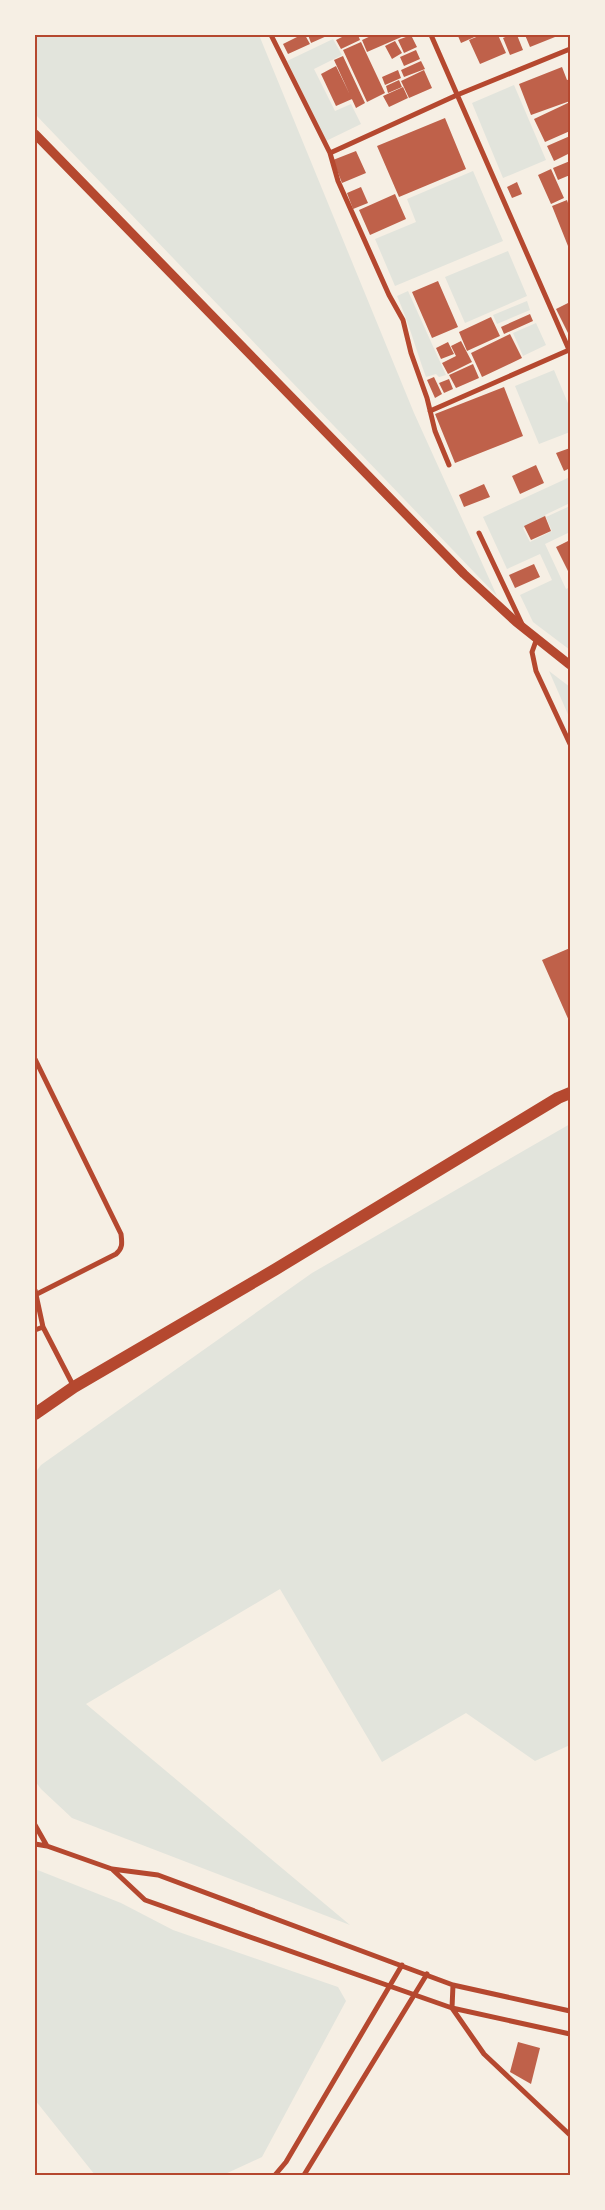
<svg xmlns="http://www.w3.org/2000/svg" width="605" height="2210" font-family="Karla,sans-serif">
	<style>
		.green { fill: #e2e4dc; fill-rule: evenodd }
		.building { fill: #bf614a }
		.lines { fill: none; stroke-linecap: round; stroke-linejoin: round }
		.minor { stroke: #b5482f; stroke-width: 5 }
		.tertiary { stroke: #b5482f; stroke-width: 9 }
		.primary { stroke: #b5482f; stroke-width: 12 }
		.neatline { fill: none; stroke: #b5482f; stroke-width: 2 }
	</style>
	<rect width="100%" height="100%" fill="#f6efe4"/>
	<path class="green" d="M35,35H259L414,413L497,596L35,114Z
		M333,39L342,55L314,69L335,111L351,104L361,124L326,141L287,61Z
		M514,85L546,160L503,178L472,103Z
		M473,171L503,241L395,286L375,239L416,222L407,199Z
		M508,251L527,296L465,323L445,277Z
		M408,291L446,375L439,377L436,374L426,377C416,350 409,323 397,296Z
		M527,301L530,310L497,324L493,315Z
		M536,323L546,345L523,356L513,333Z
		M554,370L570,408V432L539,444L515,386Z
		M570,477V503L545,515L546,517L570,506V532L545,544L566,589L570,587V650L533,622L520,595L552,580L540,554L507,569L483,517ZM546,517L552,531L530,542L523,528Z
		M549,671L570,687V719Z
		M570,1124V1745L535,1761L466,1713L382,1762L280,1589L86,1704L350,1925L72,1818L41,1789L35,1781V1473L41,1465L312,1273Z
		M35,1869L121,1903L173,1930L338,1987L346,2001L262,2157L223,2175H95L35,2100Z"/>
	<path class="building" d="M301,35H305L310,44L288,54L283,44Z
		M308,35H329L311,43Z
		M346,35H358L360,40L341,49L336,40Z
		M373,35H406L367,52L362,40Z
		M411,35L417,47L404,53L398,40Z
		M460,35H479L461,43L458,36Z
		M481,35H498L506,53L480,64L469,40Z
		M510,35H517L523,50L510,55L503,38Z
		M525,35H560L530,47Z
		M395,41L402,53L392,59L385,46Z
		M361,42L385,93L367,102L343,50Z
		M416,50L420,59L404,66L400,57Z
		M343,56L365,103L356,108L334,60Z
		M421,61L425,69L404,77L401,70Z
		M336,66L352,99L336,106L321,74Z
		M562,67L567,80L570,79V101L531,115L519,84Z
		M398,70L401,78L385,85L382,77Z
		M424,70L432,88L409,98L401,81Z
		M399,80L402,87L388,93L386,86Z
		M403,87L408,98L389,107L383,96Z
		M570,102V131L545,142L534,119Z
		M445,118L466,169L399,197L377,146Z
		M570,136V153L554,161L547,146Z
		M356,151L366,173L342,183L333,160Z
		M570,161V175L558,180L553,168Z
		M551,169L564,198L551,204L538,175Z
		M517,182L522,194L512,198L507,187Z
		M361,187L368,203L353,209L347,193Z
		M395,194L406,219L370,235L359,210Z
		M567,200L570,209V251L552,206Z
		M438,281L458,327L432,338L412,292Z
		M570,302V337L556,309Z
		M530,314L533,321L504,334L501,327Z
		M491,317L500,336L467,351L459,332Z
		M510,334L522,358L482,377L471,353Z
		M461,341L472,362L448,374L442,363L456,356L451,346Z
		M448,342L454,354L441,359L436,348Z
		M473,364L479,378L456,388L449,375Z
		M434,377L442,394L435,398L427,380Z
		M449,379L453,389L444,393L439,383Z
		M504,387L523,436L455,463L435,414Z
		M570,448V468L564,471L556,453Z
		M536,465L544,483L520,494L512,476Z
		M484,484L490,497L464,507L459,495Z
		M545,516L551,531L531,540L524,526Z
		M570,540V575L556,547Z
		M534,564L540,577L515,588L509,575Z
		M570,948V1023L542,960Z
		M518,2042L540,2048L531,2084L510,2072Z"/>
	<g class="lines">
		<path class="minor" d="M271,35L330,153L338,181L389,295L403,320L411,353L427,398L435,431L449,465
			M431,35L570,352
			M330,153L457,95L570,49
			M430,411L569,350
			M479,533L522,624
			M537,638L532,652L536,671L570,744
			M35,1059L121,1234C122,1243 123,1248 116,1254L37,1294
			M35,1290L43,1327L74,1387
			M35,1330L43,1327
			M35,1825L47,1846
			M35,1844L47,1846L112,1869L158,1875L453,1985L570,2011
			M113,1870L145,1900L452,2008L570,2034
			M453,1985L452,2008L484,2054L570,2135
			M275,2175L286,2162L402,1965
			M304,2175L427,1974"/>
		<path class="tertiary" d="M35,134L464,574L516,622L570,665"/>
		<path class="primary" d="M35,1414L74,1387L276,1269L558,1098L570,1093"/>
	</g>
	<rect width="605" height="2210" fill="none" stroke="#f6efe4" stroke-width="72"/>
	<rect x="36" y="36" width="533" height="2138" class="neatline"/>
</svg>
